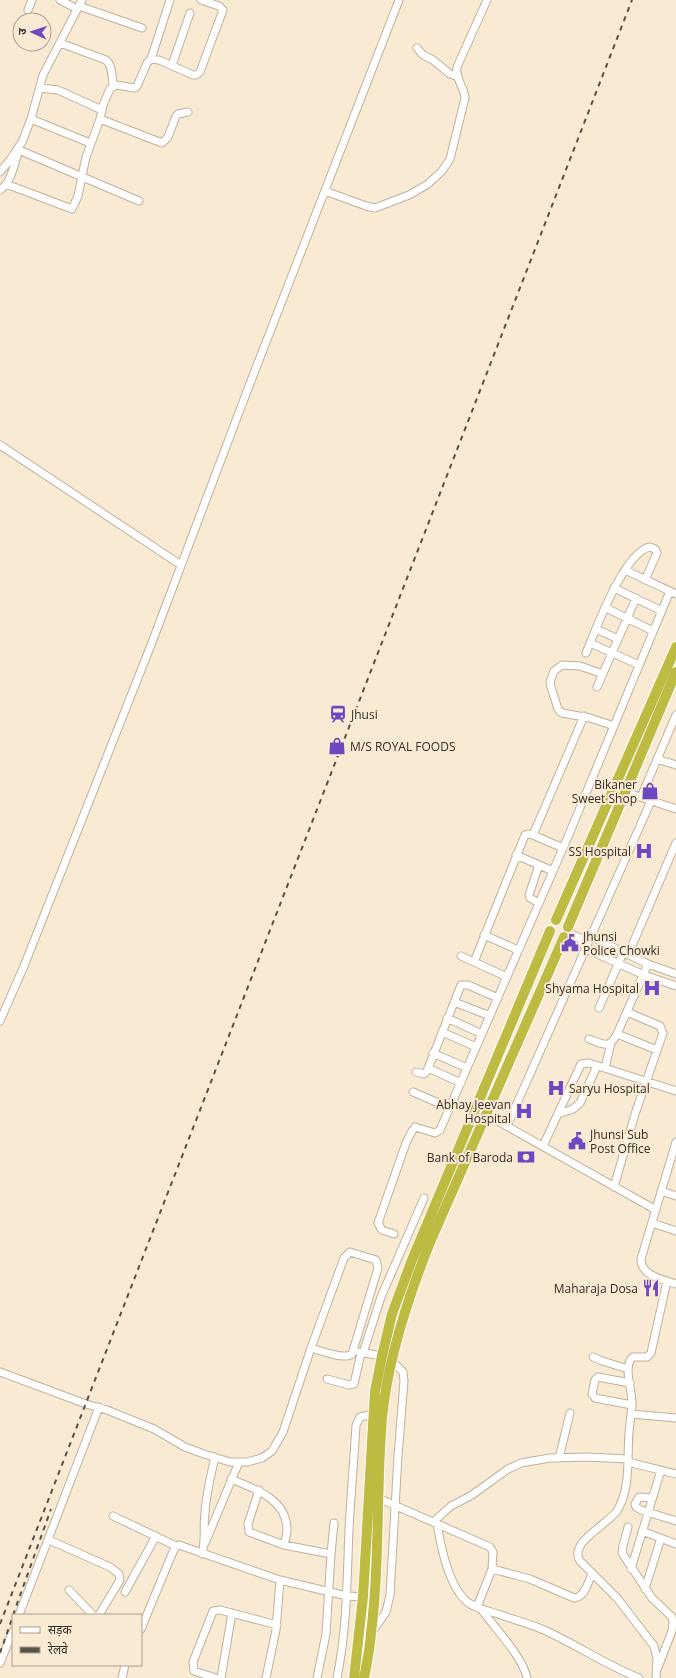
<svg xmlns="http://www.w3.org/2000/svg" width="676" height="1678" font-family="'Open Sans','Noto Sans Devanagari',sans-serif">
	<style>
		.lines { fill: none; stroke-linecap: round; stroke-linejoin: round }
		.minor-casing { stroke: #bfb19c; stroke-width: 9 }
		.highway-casing { stroke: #fff; stroke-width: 12 }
		.minor { stroke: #fff; stroke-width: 7 }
		.highway { stroke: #bebb43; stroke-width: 10 }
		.rail { stroke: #595247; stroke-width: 2; stroke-dasharray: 5 5; stroke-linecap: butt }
		.labels { text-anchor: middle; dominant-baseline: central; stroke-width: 4; stroke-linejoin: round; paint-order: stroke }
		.poi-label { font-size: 12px; fill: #332e26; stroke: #f9ead4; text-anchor: end }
	</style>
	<rect width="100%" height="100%" fill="#f9ead4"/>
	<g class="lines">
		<g class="minor-casing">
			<path id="minor" d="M60,0L77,9
				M79,6L142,28
				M28,10L32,0
				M60,43L106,60C113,66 112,78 113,87
				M417,48L423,55L433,60L450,74L456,76
				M151,59L170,0
				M172,65L190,13
				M40,88L58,90L102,110
				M31,119L90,143
				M100,119L162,143L168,137L176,116L178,114L188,112
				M19,150L139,201
				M0,172L10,160L22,142L31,119L43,75L82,0
				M6,184L72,209L78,196L86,157L100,119L103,105L110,89L116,85L135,88L137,86L147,63L151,59L159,60L193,75H196L200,72L223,10L219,6L201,0
				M0,190C11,183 14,165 18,153
				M325,191L366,206L375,208L409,195L428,184L442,171L450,159L465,98C464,86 455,79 457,67L487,0
				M0,445L181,565
				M625,570L676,594
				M614,588L662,611
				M606,608L653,631
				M596,629L618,639
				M590,643L639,665
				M586,653C596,629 624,552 650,547L655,549L657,553L645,580
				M603,674L580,666L562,665L554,671L550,682L551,687L558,709L562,713L590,718L614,726
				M597,687L636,598
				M657,759L676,765
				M625,792L676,809
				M641,797L676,715
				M533,835L584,716
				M516,855L553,871
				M539,865L529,895L530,898L539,903
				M567,932L580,938L586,949L644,975L676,986
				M484,935L518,950
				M580,938L592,937L648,964L676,974
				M628,955L676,843
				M461,956L507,977
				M474,962L525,835L528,834L533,835L563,848
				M648,964L617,1034L657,1050
				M454,1002L490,1016
				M599,1008L623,953
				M447,1018L482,1034
				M0,1021L24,966L151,645L249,386L399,0
				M442,1032L476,1047
				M589,1039C603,1044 609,1050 617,1034
				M433,1053L467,1068
				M428,1068L461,1083
				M605,1068L611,1043
				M416,1072L424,1074L427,1071L461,985H468L498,998
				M413,1092L450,1108
				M558,1114L573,1109L580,1103L597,1066
				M487,1115L656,1210
				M507,1126L651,801
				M676,1142L641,1259C641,1276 662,1279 676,1284
				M543,1146L581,1064L589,1063L676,1091
				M614,1187L635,1114L663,1033L660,1026L627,1012
				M661,1191L676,1196
				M652,1223L676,1231
				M394,1234L382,1230L378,1223L406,1143L412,1131L415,1127L435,1133L440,1130L567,839L670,591
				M359,1352L382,1356
				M363,1353L381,1297L424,1198
				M593,1357L602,1361L628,1369
				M0,1372L86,1404L107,1410L154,1429L185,1447L204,1454L230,1462H247L262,1458L272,1451L283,1432L311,1348L344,1258L350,1252L376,1260L378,1268L352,1354C345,1360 321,1351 311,1348
				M327,1379L349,1385L354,1384L361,1353
				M630,1383L598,1377L595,1380L592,1394L595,1398L632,1405
				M631,1414L676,1418
				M559,1458L570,1413
				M628,1462L676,1474
				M231,1479C255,1489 287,1499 287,1530C287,1535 285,1540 284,1545
				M259,1490L248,1524L249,1532L284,1545L331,1554L326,1634L317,1678
				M378,1498L490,1547L493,1552L492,1569L477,1607
				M652,1498L639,1497L635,1504L636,1507L641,1510L676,1521
				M113,1516L176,1546
				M433,1522L451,1506L472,1495L508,1469L521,1463L550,1458L586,1457L628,1459
				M437,1524C441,1547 448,1583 465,1600C474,1609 490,1611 501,1615C515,1620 530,1624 544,1630C577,1645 606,1665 639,1678
				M628,1527L623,1546L622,1553L652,1598L672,1617L673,1622L672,1631L658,1667
				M642,1531L676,1544
				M49,1540L110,1567L119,1574L120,1580L99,1615
				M205,1543L239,1462
				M202,1554C206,1540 203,1527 205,1513C206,1494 211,1475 215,1457
				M331,1554L334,1523
				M492,1569L530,1579L574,1598C585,1597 588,1582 592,1574
				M631,1569L661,1470
				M645,1589L661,1538
				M69,1590L93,1615
				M125,1592L156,1536
				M481,1609C494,1627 523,1657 527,1678
				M19,1615L99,1407
				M141,1629L172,1554L176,1546L179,1545L280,1580L347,1596L363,1597
				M372,1632L386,1612L390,1595L398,1456L404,1381L403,1372L392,1361
				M0,1663L13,1631
				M122,1678L125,1665
				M216,1678L194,1671L193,1662L213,1611L220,1610L277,1625
				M221,1678L232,1613
				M266,1678L276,1630L280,1580
				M337,1678C347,1629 347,1579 349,1529C351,1494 354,1459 356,1425L360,1417L373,1414
				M656,1678L657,1659L654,1646L617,1598L580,1561C568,1543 608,1524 617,1511C631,1489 627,1457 629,1432C630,1423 631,1414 632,1405C633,1392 622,1365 633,1357H647L651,1353L667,1281"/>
		</g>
		<g class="highway-casing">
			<path id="highway" d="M556,920L676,647
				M568,927L676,672
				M354,1678L363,1597L375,1391L382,1356L392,1314L412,1260L550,931
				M364,1678C367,1663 370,1648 371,1633C380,1562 376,1490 382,1418C388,1357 408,1297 431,1240L564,937"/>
		</g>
		<use href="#minor" class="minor"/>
		<use href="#highway" class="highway"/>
		<path class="rail" d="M13,1615L51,1509
			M0,1624L632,0
			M0,1653L13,1616"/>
	</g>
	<defs>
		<g id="station-bare" transform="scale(1.38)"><path d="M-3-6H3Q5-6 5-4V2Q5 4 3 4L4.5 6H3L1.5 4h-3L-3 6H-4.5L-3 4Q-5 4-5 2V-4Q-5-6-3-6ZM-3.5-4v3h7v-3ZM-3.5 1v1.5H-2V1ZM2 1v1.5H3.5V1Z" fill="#6c49c1" stroke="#f9ead4" stroke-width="2.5" paint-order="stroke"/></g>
		<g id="shop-bare" transform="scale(1.38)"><path d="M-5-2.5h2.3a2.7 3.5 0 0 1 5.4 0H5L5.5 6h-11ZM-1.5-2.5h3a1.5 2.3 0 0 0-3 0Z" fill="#6c49c1" stroke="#f9ead4" stroke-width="2.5" paint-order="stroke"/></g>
		<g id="hospital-bare" transform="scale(1.38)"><path d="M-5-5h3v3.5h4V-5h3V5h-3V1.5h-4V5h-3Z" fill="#6c49c1" stroke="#f9ead4" stroke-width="2.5" paint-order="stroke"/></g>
		<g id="civic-bare" transform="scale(1.38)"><path d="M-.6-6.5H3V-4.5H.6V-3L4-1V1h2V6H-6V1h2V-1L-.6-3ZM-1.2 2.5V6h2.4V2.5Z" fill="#6c49c1" stroke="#f9ead4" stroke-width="2.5" paint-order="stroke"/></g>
		<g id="bank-bare" transform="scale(1.38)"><path d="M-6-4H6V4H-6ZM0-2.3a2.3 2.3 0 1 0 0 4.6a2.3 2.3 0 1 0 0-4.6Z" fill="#6c49c1" stroke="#f9ead4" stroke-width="2.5" paint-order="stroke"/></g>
		<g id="restaurant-bare" transform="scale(1.38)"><path d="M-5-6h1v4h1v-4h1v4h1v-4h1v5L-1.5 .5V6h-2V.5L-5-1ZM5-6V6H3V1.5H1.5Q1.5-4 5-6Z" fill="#6c49c1" stroke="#f9ead4" stroke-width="2.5" paint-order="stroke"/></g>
	</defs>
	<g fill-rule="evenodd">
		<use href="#station-bare" x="338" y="714"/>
		<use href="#shop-bare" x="337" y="746"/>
		<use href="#shop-bare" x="650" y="791"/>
		<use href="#hospital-bare" x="644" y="851"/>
		<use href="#civic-bare" x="570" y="943"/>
		<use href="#hospital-bare" x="652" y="988"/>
		<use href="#hospital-bare" x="556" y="1088"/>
		<use href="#hospital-bare" x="524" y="1111"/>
		<use href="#civic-bare" x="577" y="1141"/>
		<use href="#bank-bare" x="526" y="1157"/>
		<use href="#restaurant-bare" x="651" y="1288"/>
	</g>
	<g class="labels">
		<g class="poi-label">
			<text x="351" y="714" text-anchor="start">Jhusi</text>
			<text x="350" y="746" text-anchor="start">M/S ROYAL FOODS</text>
			<text x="637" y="784">Bikaner<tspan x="637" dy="14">Sweet Shop</tspan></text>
			<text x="631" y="851">SS Hospital</text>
			<text x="583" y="936" text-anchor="start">Jhunsi<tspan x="583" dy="14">Police Chowki</tspan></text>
			<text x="639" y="988">Shyama Hospital</text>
			<text x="569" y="1088" text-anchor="start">Saryu Hospital</text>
			<text x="511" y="1104">Abhay Jeevan<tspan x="511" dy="14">Hospital</tspan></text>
			<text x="590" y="1134" text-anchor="start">Jhunsi Sub<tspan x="590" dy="14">Post Office</tspan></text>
			<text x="513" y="1157">Bank of Baroda</text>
			<text x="638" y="1288">Maharaja Dosa</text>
		</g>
	</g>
	<rect x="12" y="1614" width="130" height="52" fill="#f9ead4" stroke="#aa9f8e"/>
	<rect x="20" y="1627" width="20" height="6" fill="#ffffff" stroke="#aa9f8e"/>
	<text x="48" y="1634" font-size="12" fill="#332e26">सड़क</text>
	<rect x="20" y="1647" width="20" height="6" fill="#595247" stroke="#aa9f8e"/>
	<text x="48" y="1654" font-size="12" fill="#332e26">रेलवे</text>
	<g transform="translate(32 32) rotate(273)"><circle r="19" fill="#f9ead4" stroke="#aa9f8e"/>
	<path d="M0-3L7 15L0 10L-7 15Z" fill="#6c49c1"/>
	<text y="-6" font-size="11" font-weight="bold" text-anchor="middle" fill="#332e26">उ</text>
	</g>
</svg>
